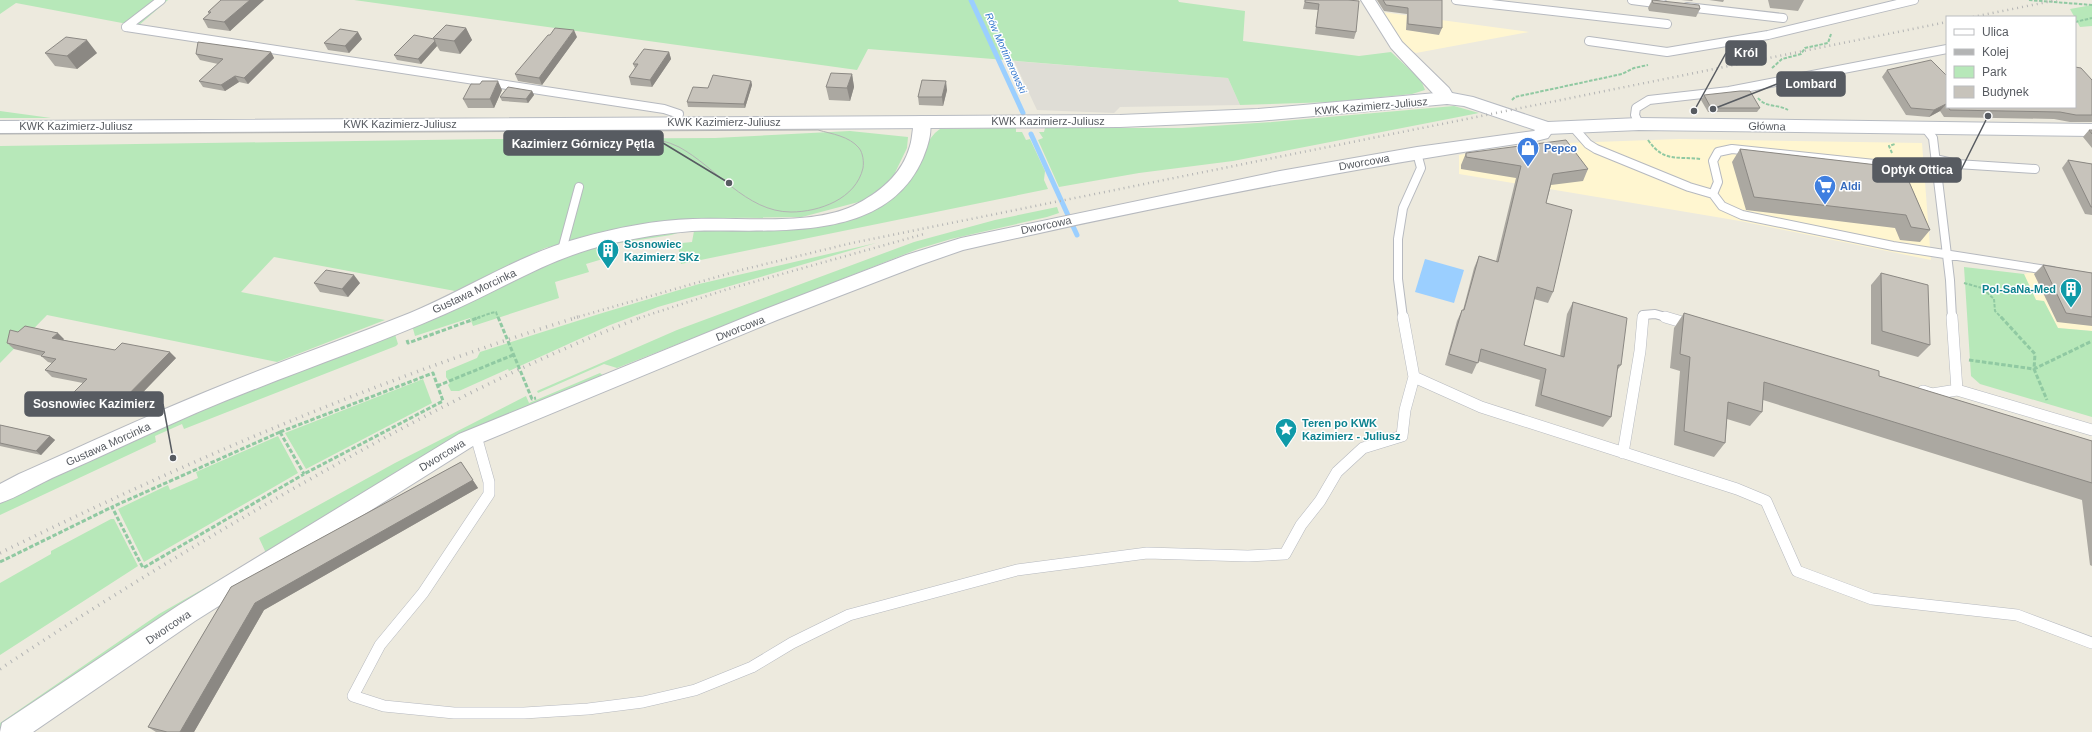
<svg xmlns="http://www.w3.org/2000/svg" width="2092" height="732" font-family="Helvetica,sans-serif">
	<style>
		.commercial { fill: #fff6d0 }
		.industrial { fill: #dfddd6 }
		.green { fill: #b7e8b9 }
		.water { fill: #9bcfff }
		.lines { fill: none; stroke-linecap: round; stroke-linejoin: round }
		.stream { stroke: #9bcfff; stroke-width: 5 }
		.lane-far1-casing { stroke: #b6b9bf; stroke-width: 10 }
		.lane-casing { stroke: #b6b9bf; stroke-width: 12 }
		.street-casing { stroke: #b6b9bf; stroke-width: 2 }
		.secondary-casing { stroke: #b7bbc2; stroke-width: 2 }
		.path-far1 { stroke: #90c9a2; stroke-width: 2; stroke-dasharray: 3.5 1.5; stroke-linecap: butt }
		.path { stroke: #90c9a2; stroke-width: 3; stroke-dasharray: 4.5 2; stroke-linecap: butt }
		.lane-far1 { stroke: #fff; stroke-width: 8 }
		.lane { stroke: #fff; stroke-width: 11 }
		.street { fill: #fff; fill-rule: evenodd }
		.secondary { fill: #fff; fill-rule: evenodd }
		.tram { stroke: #b3b4b4; stroke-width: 1 }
		.rail-far1 { stroke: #b3b4b4; stroke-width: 2.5; stroke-dasharray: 1 4; stroke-linecap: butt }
		.rail { stroke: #b3b4b4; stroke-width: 3.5; stroke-dasharray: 1 5.5; stroke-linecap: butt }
		.path-bridge-far1 { stroke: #90c9a2; stroke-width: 2; stroke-dasharray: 3.5 1.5; stroke-linecap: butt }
		.path-bridge { stroke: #90c9a2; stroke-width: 3; stroke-dasharray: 4.5 2; stroke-linecap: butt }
		.wall { fill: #aba8a1 }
		.shaded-wall { fill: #8b8883 }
		.building { fill: #c7c3bb; stroke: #8b8883 }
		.labels { text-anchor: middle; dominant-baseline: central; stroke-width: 3; stroke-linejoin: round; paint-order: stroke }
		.far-water-label { font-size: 10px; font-style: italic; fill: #3377cd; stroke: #fff }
		.street-label { font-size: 11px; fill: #575b61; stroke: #fff }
		.shop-label { font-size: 11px; font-weight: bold; fill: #366cbe; stroke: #fff; text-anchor: start }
		.culture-label { font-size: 11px; font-weight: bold; fill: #0d838f; stroke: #fff; text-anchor: start }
		.leader { fill: none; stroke: #575b61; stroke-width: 1.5 }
		.callout-dot { fill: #575b61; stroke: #fff; stroke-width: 1.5 }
		.callout { fill: #575b61; stroke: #575b61; stroke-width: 1.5 }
		.callout-label { font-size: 12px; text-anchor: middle; font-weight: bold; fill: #fff }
	</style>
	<rect width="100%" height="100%" fill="#edeade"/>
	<path class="commercial" d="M1382,12L1529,32L1416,53L1406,49Z
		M1679,139L1922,143L1931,260L1740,221L1459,174V155L1494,149L1567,143Z
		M2033,272L2092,281V331L2058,328L2044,302L2036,300L2024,274Z"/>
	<path class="industrial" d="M1014,61L1228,78L1240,105L1120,107L1114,113L1037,110Z"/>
	<path class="green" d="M0,0H168L138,26L16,3L0,14Z
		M354,0H1178L1179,2L1245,11L1243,41L1359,56L1391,52L1421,80L1425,90L1412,94L1332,102L1240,105L1228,78L868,49L857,70Z
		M2092,5V26L2080,27L2070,9Z
		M1454,106L1479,113L1233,161L1139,173L1059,187L1038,140L1043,138L1039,132H1044L1045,128H1182L1272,122Z
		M0,111L51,118H0Z
		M1016,128V132H1022L1026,140L1030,139L1045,171L1044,180L1048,189L681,264L678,245H672V244L692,242L694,231L798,228L880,206C894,197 907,186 916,171C924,157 925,139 940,129Z
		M850,131L908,137L907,148L891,181L866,200L802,217L723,218L647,223L545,248L455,291L274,257L241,292L385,320L277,362L47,315L0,363V146L493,139L715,138Z
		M1057,207L1059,213L1047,217L951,239L918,249L617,368L604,364L538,393L537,391L677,330L914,242L995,220Z
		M681,232L671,235L614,244L616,255L586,264L589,272L555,282L559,298L473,326L470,318L415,336L412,325L572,253L646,235Z
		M876,243L658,307L610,325L509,371L508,369L459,391H451L448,385L450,383L446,377V371L477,358L480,352L599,314L699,284Z
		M1964,267L2024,274L2036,300L2044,301L2058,328L2092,331V417L1980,384L1971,376Z
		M394,331L398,344L396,346L184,429L182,424L155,436L156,442L0,515V502L150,432Z
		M600,373L605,377L523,409L80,676L0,731V723L159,614L266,553L259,538L395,463L526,396L529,403Z
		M423,379L432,403L306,469L285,433Z
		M278,436L298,473L144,562L118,509L168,485L170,490L198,478L196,472Z
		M111,519H114L138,566L0,655V583L51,554V551Z"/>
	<path class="water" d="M1425,259L1464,270L1454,303L1415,292Z"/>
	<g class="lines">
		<path class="stream" d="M971,0L1023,113
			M1031,134L1077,235"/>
		<g class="lane-far1-casing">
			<path id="lane-far1" d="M1456,0L1667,24
				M1632,0L1663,4
				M1687,7L1783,18
				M126,27L664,109L679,114L677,123
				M126,27L161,0
				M1589,41L1667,52L1768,35L1914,0
				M1639,124L1635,115L1636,108L1649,100L1729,91L1947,49
				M1574,128L1588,144L1596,149L1689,187L1713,194
				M1926,129L1933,138L1950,280L1952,318
				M1935,159L1957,164L2035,169
				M1884,165L1732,149L1718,152L1713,161L1718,182L1713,194L1722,206L1742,215L1893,246L2053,271
				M562,250L579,187
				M1403,318L1398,279V239L1403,208L1421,168L1417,153
				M1643,318V315L1655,314L1669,318"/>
		</g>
		<g class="lane-casing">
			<path id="lane" d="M1403,317L1414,377L1481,407L1737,489L1766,501L1797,571L1872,599L2017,615L2092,643
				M1665,317L1692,325
				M1952,317L1957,390
				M1923,391L1932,394L1957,390L2092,430
				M476,436L489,482V494L423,593L380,645L353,696L384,706L454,713H524L588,709L643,702L695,690L752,667L792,643L849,615L1017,570L1147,553L1248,556L1285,554L1301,525L1320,501L1337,472L1363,448L1402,436L1405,410L1414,377
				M1623,453L1640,351L1643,317"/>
		</g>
		<g class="street-casing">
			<path id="street" d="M1361,0H1375L1402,42L1449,88L1455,98L1453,102L1447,103L1441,102L1391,48Z
				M922,116L928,117C934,128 928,146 923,158C885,246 769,228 692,231C666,233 640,237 614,243C552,256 503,289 445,314C363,350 278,378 196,413C148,434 100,457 52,478C35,486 18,497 0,503V484L19,474C82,446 144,417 208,391C275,363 343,340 410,313C467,289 520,254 580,238C616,228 655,220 693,219C741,217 810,226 853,206C879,193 902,175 910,146C913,137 912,125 916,117Z
				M1547,123L1553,124L1555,128L1548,138L1536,141C1343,169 1153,207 963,250L920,265L777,320L473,446L195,621L33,732H0L2,723L179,605L459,434L763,310L906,255L961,238L1280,171L1417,147L1534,131L1541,124Z"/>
		</g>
		<g class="secondary-casing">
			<path id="secondary" d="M1447,92L1473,97L1548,122L1639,118L2092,124V136L1639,130L1547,134L1464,106L1447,104L1258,121L1120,127L0,133V121L1120,115L1258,109Z"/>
		</g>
		<path class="path-far1" d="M2029,0L2092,5
			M2075,22L2092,18
			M1772,68L1782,59L1801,54L1805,48L1828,43L1831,34
			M1758,98C1766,108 1778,104 1788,110
			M1512,100L1515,97L1622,74L1634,68L1648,65
			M1648,140C1664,163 1677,156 1701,159
			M1892,153L1889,146L1895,144
			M1964,283L1982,288L1994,299L1995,311L2002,318
			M477,318L491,313"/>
		<path class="path" d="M2001,317L2035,354L2034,369L2047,400
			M407,340L408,343L480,317
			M1969,360L2034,369L2092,341
			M437,386L513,355
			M280,432L304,474
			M280,432L112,507L143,568L304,474
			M280,432L433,373L443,401L304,474
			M0,562L112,507"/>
		<use href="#lane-far1" class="lane-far1"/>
		<use href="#lane" class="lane"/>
		<use href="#street" class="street"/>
		<use href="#secondary" class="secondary"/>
		<path class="tram" d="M0,134L818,130C832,134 849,136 859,148C863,153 864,162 863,168C856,199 819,212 791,212C746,212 716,167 679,147C657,136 629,136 605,136"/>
		<path class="rail-far1" d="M1973,17L2057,0
			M574,318L741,270L852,243L1947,22
			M639,318L725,290L924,234"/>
		<path class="rail" d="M0,553C187,461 378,379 578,317
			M0,669C110,596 222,528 337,464C435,409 537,357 642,317"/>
		<path class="path-bridge-far1" d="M491,313L496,312L498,318"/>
		<path class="path-bridge" d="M498,317L532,399L536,398"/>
	</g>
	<path class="wall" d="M221,0H264L230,31L208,28L203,19L209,14L208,12Z
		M1305,0H1348L1356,32L1354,39L1315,34L1318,10L1303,9Z
		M1377,0H1442V28L1439,35L1406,30L1407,14L1384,11Z
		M1652,0H1656L1700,9L1696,17L1649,11L1648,8Z
		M1681,0H1693L1692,1Z
		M1709,0H1724L1723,2Z
		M1768,0H1804L1798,11L1770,8Z
		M466,28L472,40L460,54L440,51L437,46L421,64L397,60L394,55L434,39L433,38Z
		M577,37L542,85L518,81L515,74Z
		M362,39L349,53L328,50L324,43Z
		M271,52L274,58L248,84L239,82L225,91L203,87L199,81L218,64L200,60L196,54Z
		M669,52L671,59L652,87L631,85L629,77L635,68L633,64Z
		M45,53H97L77,69L55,66Z
		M1887,70L1947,76V107H2075L2092,80V122H2070L2054,119L1944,117L1940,111L1929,117L1906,115L1882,77Z
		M852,74L854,87L850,101L829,100L826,87Z
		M751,81L752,85L745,108L688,107L687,102L708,88Z
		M502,90L494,108H468L463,99Z
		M947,90L943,106L919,105L918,97Z
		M532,91L534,95L528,103L502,101L500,97Z
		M1704,95L1760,108L1757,112H1708L1701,100Z
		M2089,130H2092V148L2083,137Z
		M1740,149L1903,168L1930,230L1920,242L1900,240L1895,228L1746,210L1732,162Z
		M1466,153L1588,169L1583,181L1551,185L1546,203L1553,292L1548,303L1534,299L1524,345L1560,356L1567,314L1573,302L1621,365L1616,372L1611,417L1603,427L1535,406L1540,380L1478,361L1472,374L1445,365L1457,321L1462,310H1463L1474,268L1479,256L1496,261L1516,178L1461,169V165Z
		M2068,160L2092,164V215L2085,214L2062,168Z
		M2043,265L2092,273V326L2057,322L2034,274Z
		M1881,273L1930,345L1918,357L1871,344V285Z
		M314,283H360L348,297L320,292Z
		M1684,313L1879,376L2092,441V566L2090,565L2082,500L1763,400L1762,412L1750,426L1727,419L1725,443L1714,457L1674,445L1680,371L1670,368L1674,328Z
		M64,339L63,340L115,350L176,358L121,415L75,404L68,398L83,383L52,377L45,370L52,363L48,362L41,356H42L14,349L7,343Z
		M0,425L50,436L55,440L41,455L0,446Z
		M461,462L478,488L264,610L194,732H156L148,727L231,587Z"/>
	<path class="shaded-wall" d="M250,0H264L230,31L224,22Z
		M466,28L472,40L460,54L454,41Z
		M574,30L577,37L542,85L539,78Z
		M358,32L362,39L349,53L345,46Z
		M87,40L97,53L77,69L67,56Z
		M435,41L437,46L421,64L418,59Z
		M271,52L274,58L248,84L244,78Z
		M669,52L671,59L652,87L650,80Z
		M852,74L854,87L850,101L847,88Z
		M235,76L239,82L225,91L221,85Z
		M498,81L502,90L494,108L490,99Z
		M751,81L752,85L745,108L744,104Z
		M946,81L947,90L943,106L942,97Z
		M532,91L534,95L528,103L526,99Z
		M1946,104L1940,111L1929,117L1934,110Z
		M354,275L360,283L348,297L342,289Z
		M58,333L64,339L59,344L52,338Z
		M170,352L176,358L121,415L114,409Z
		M50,436L55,440L41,455L36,451Z
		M461,462L478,488L264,610L194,732H180L255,603Z"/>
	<path class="building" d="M221,0H250L224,22L203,19L211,12H208Z
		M1305,0H1348L1359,1L1356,32L1316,27L1319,4L1305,2Z
		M1383,0H1442V28L1408,24V8L1386,5Z
		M1652,0L1699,5L1700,9L1653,3Z
		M446,25L466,28L454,41L433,38Z
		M555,28L574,30L539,78L515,74L548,35H550Z
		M340,29L358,32L345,46L324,43Z
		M414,35L434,39L435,41L418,59L394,55Z
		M66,37L87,40L67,56L45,53Z
		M198,42L271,52L244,78L235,76L221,85L199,81L223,59L196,54Z
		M644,49L669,52L650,80L629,77L638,64H633Z
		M1931,60L1947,76V106L1946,104L1934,110L1911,108L1887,70Z
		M2075,67L2081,68L2092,80V115H2076L2060,112L1950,110L1948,107H2075Z
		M831,73L852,74L847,88L826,87Z
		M713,75L751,81L744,104L687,102L693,87L708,88Z
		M922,80L946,81L942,97H918Z
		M482,81H498L490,99H463L471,84H480Z
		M508,87L532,91L526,99L500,97Z
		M1740,91H1750L1760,108H1711L1704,95Z
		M2089,130H2092V134Z
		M1566,140L1588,169L1553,174L1546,203L1572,210L1553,292L1537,287L1524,345L1564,357L1573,302L1627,318L1621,365H1618L1611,417L1541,395L1546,369L1481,349L1478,363L1449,354L1462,310H1464L1479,256L1498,262L1521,166L1466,157V153Z
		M1740,149L1903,168L1930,230L1911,227L1906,215L1754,197Z
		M2068,160L2092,164V207H2091Z
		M2043,265L2092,273V317L2066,313Z
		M326,270L354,275L342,289L314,283Z
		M1881,273L1928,285L1930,345L1882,331Z
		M1684,313L1879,371V376L2092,441V483L1764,382L1762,412L1728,402L1725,443L1684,431L1690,357L1680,354Z
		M25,326L58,333L52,338L115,350L122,343L170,352L114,409L68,398L87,379L45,370L56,359L41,356L45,352L7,343L10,330L18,332Z
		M0,425L50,436L36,451L0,443Z
		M461,462L473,480L255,603L180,732H167L148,727L231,587Z"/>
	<defs>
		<g id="shop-pin" transform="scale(1.15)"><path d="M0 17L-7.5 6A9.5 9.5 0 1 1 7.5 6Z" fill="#3f7fe0" stroke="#fff"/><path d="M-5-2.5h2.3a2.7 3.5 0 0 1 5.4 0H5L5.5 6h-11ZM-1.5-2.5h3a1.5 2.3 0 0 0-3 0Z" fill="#fff"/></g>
		<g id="supermarket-pin" transform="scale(1.15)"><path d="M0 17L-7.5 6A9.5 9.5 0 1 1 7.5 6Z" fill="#3f7fe0" stroke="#fff"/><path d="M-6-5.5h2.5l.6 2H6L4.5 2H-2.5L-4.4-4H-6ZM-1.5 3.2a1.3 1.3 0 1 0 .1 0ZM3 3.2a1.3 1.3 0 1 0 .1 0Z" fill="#fff"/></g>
		<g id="building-pin" transform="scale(1.15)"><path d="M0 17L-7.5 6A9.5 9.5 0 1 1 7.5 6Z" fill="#0f9aa8" stroke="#fff"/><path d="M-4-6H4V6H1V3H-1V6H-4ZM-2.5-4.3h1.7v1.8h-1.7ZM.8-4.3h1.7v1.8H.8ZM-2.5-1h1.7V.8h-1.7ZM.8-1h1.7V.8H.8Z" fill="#fff"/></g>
		<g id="sight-pin" transform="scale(1.15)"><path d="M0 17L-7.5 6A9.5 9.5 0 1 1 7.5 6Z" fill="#0f9aa8" stroke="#fff"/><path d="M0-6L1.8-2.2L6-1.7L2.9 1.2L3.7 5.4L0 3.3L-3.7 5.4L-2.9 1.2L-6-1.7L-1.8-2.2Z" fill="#fff"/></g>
	</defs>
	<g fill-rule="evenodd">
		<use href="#shop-pin" x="1528" y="148"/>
		<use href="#supermarket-pin" x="1825" y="186"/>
		<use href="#building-pin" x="608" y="250"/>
		<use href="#building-pin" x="2071" y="289"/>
		<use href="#sight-pin" x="1286" y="429"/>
	</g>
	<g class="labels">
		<g class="far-water-label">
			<text transform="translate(1006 53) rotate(66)">Rów Mortimerowski</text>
		</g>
		<g class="street-label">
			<text transform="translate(1371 106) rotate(-5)">KWK Kazimierz-Juliusz</text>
			<text x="1048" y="121">KWK Kazimierz-Juliusz</text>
			<text x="724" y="122">KWK Kazimierz-Juliusz</text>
			<text x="400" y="124">KWK Kazimierz-Juliusz</text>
			<text x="76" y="126">KWK Kazimierz-Juliusz</text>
			<text transform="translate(1767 126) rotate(1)">Główna</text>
			<text transform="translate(1364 162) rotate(-10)">Dworcowa</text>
			<text transform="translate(1046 225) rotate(-12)">Dworcowa</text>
			<text transform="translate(474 291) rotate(-25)">Gustawa Morcinka</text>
			<text transform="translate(740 328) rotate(-22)">Dworcowa</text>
			<text transform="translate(108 444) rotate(-24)">Gustawa Morcinka</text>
			<text transform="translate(442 455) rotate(-31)">Dworcowa</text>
			<text transform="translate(168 627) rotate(-34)">Dworcowa</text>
		</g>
		<g class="shop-label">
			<text x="1544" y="148">Pepco</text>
			<text x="1840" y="186">Aldi</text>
		</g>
		<g class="culture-label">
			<text x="624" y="244">Sosnowiec<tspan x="624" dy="13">Kazimierz SKz</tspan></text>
			<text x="2056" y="289" text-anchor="end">Pol-SaNa-Med</text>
			<text x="1302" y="423">Teren po KWK<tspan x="1302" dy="13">Kazimierz - Juliusz</tspan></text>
		</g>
	</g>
	<path class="leader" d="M1694 111L1726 53M1713 109L1777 84M729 183L663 143M1988 116L1961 170M173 458L163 404"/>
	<g class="callout-dot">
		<circle cx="1694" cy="111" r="4"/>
		<circle cx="1713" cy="109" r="4"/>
		<circle cx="729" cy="183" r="4"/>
		<circle cx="1988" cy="116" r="4"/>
		<circle cx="173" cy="458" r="4"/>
	</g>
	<g class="callout">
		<rect x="1726" y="41" width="40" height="24" rx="4"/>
		<rect x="1777" y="72" width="68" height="24" rx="4"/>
		<rect x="504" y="131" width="159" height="24" rx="4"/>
		<rect x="1873" y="158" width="88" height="24" rx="4"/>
		<rect x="25" y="392" width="138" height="24" rx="4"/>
	</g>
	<g class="callout-label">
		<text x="1746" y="57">Król</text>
		<text x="1811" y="88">Lombard</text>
		<text x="583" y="148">Kazimierz Górniczy Pętla</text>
		<text x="1917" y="174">Optyk Ottica</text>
		<text x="94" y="408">Sosnowiec Kazimierz</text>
	</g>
	<rect x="1946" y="16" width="130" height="92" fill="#ffffff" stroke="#bcbdc0"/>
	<rect x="1954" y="29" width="20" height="6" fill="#ffffff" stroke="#bcbdc0"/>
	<text x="1982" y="36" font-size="12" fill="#575b61">Ulica</text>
	<rect x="1954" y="49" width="20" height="6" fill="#b3b4b4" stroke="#bcbdc0"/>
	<text x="1982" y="56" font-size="12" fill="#575b61">Kolej</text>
	<rect x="1954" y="66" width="20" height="12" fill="#b7e8b9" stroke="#bcbdc0"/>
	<text x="1982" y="76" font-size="12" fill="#575b61">Park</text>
	<rect x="1954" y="86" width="20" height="12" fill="#c7c3bb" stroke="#bcbdc0"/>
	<text x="1982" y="96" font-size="12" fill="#575b61">Budynek</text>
</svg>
